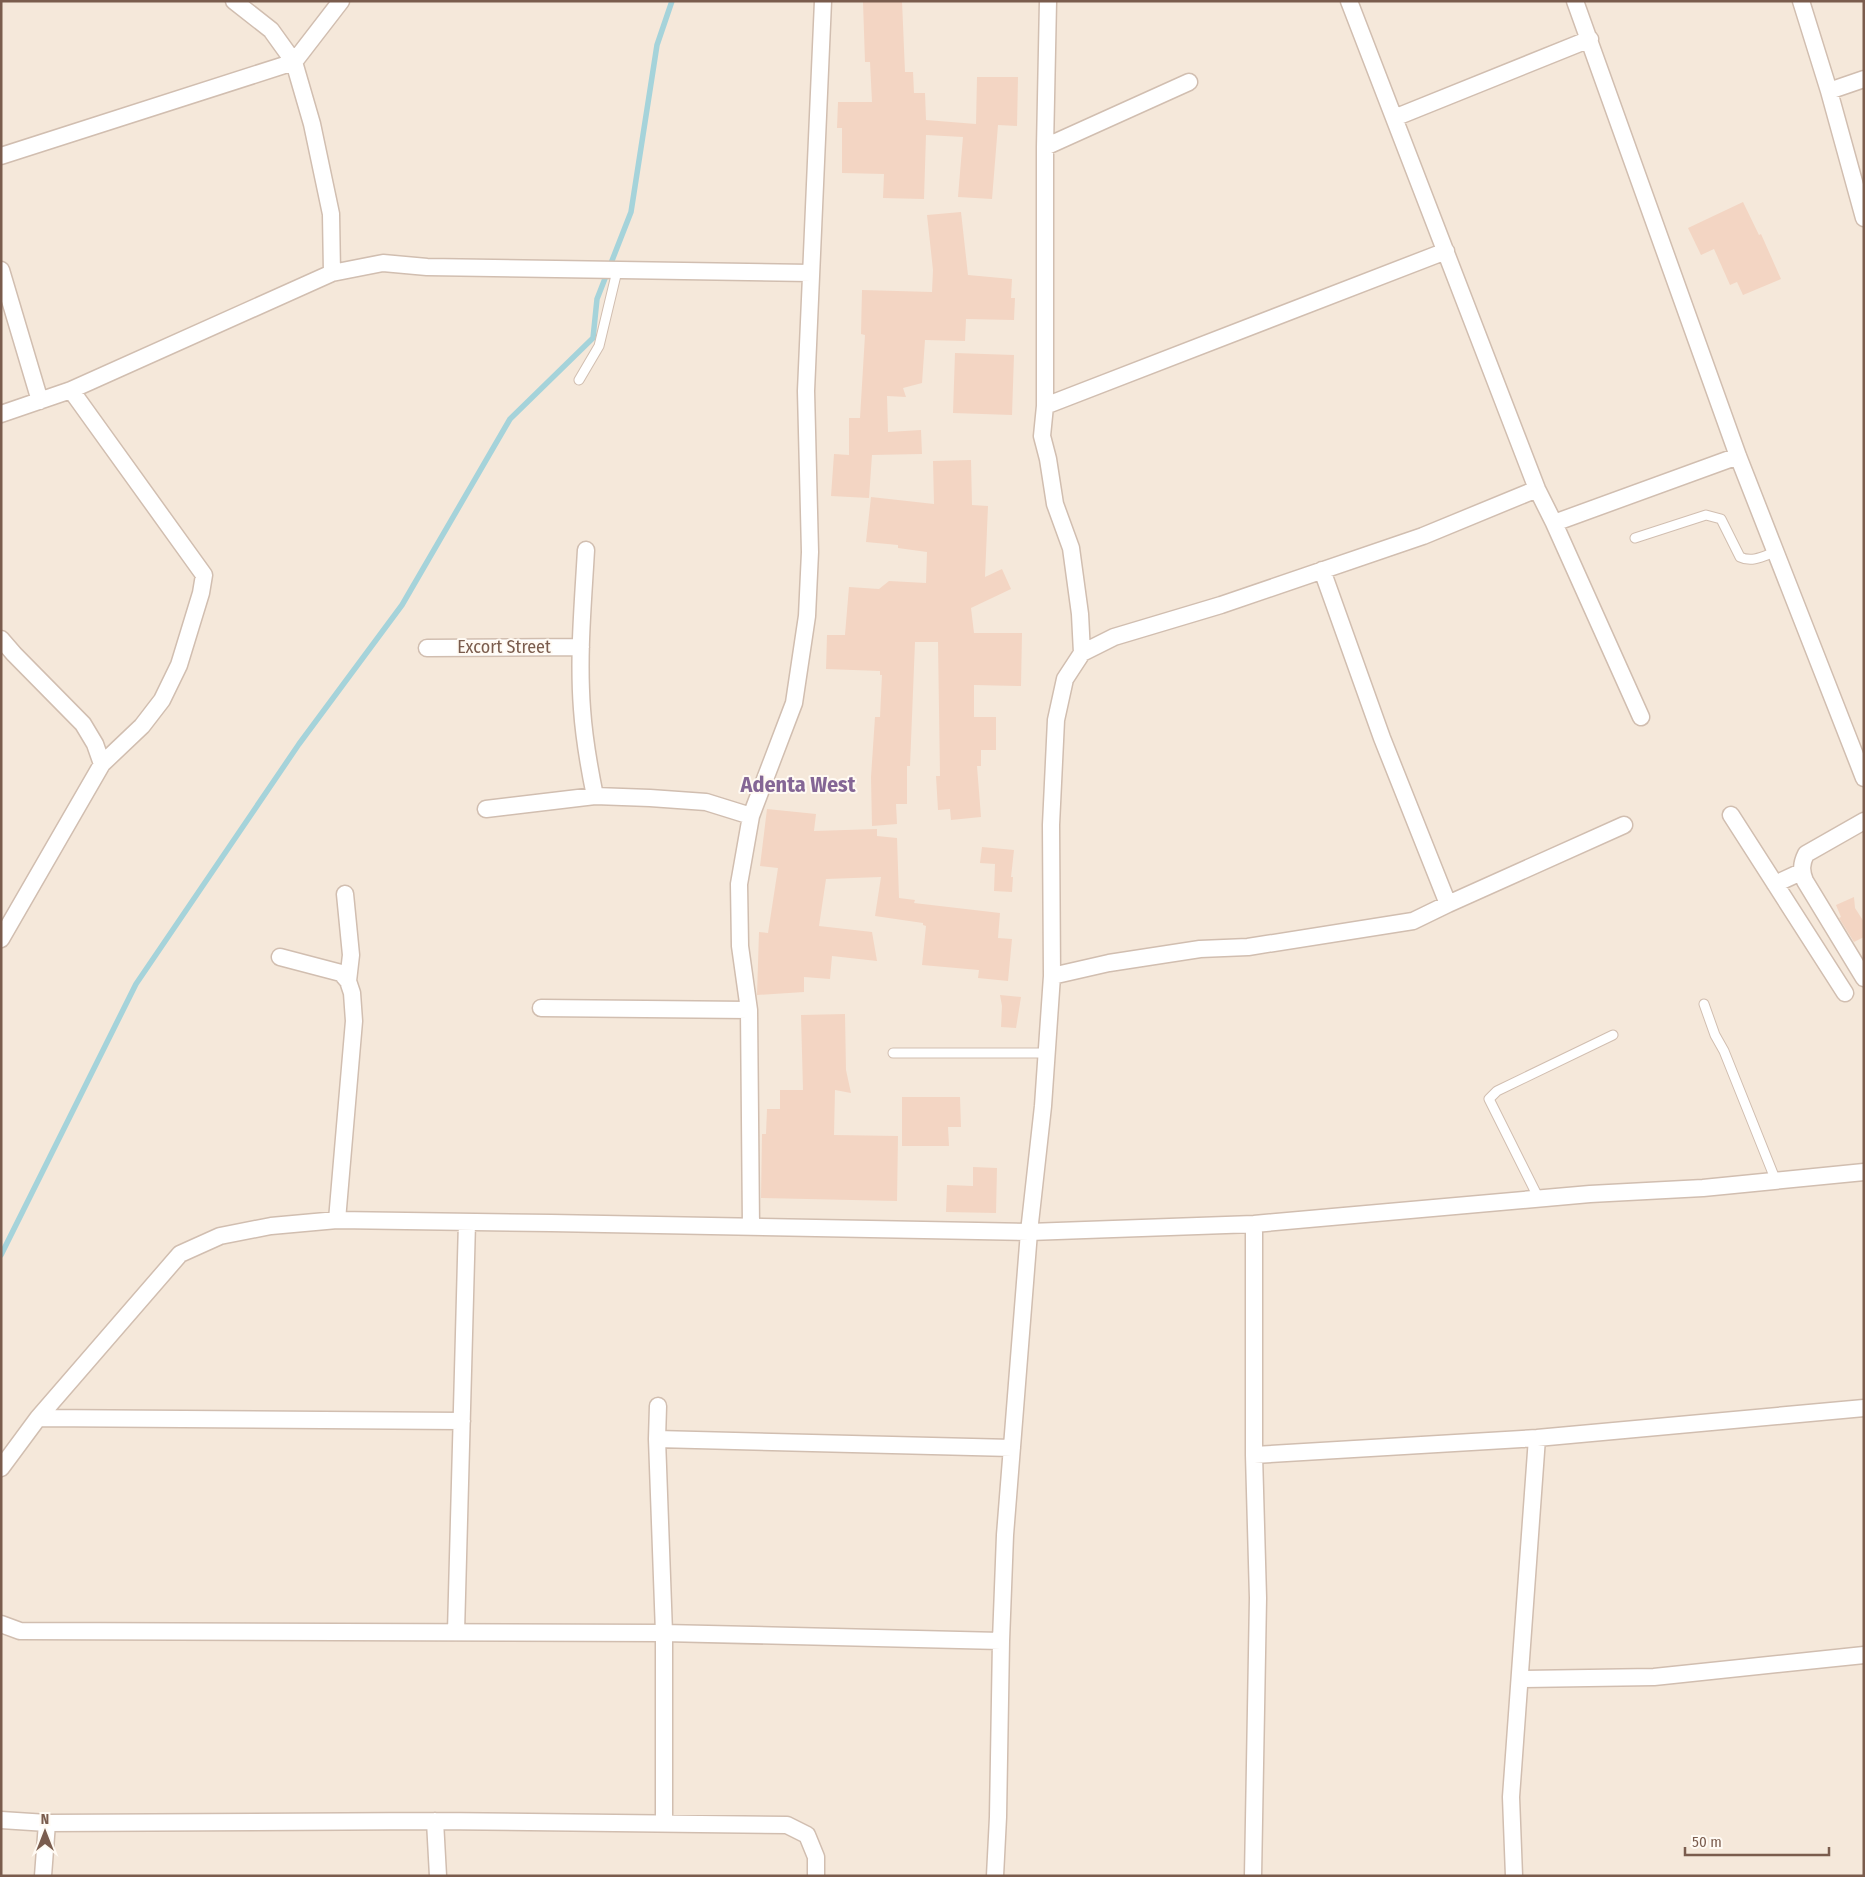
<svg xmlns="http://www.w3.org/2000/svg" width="1865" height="1877" font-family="'Fira Sans Condensed',sans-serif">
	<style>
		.residential { fill: #f5e8da }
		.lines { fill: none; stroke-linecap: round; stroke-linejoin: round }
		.stream { stroke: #a5d3da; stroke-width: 5.5 }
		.building { fill: #f3d5c3 }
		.lane-casing { stroke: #d1beb0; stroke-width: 11 }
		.street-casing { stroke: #d1beb0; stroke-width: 19 }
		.lane { stroke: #fff; stroke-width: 9 }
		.street { stroke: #fff; stroke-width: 16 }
		.labels { text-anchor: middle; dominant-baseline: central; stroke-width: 4; stroke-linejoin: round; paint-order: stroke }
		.street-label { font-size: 18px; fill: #7a5c4d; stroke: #fffaf3 }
		.district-label { font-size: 22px; font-weight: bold; fill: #846695; stroke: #fffaf3 }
	</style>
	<rect width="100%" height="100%" fill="#fdf6ec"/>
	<path class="residential" d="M1,1H1864V1876H1Z"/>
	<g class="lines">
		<path class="stream" d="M1,1255L136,984L299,744L402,605L510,419L593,338L597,299L631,212L657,45L672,1"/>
	</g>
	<path class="building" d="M902,1L905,72H913L914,93H925L926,120L976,124L977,77H1018L1017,126L998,125L992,199L958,197L963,137L926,135L924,199L883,198L884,174L842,173V128H837L838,102H872L870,62H865L863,2Z
		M1743,202L1759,235L1761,234L1781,279L1743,295L1737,282L1730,285L1714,249L1701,255L1688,228Z
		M961,212L968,275L1012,279L1011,298H1015L1014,320L966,319L965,341L925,340L922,383L903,388L906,397L887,396L888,432L921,430L922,454L872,455L869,498L831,496L834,454L849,455V418H860L865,335L861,334L862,290L932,292L933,270L927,215Z
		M955,353L1014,355L1012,415L953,413Z
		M971,460L972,505L988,506L985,577L1002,569L1011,589L971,608L974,633H1022L1021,686L974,685V717H996V750H981V766H977L981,817L951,820L950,809L938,810L936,776H940L938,642H915L910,766H907V804H896L897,824L872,826L871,777L875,717H880L882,675H880V671L826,669L827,635H845L849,587L879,589L889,581L926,583L927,552L898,548V545L866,542L871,497L934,504L933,461Z
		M767,809L816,814L814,831L877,829V836L897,838L899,898L915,900L914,903L1000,913L998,938L1012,939L1008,981L978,978L979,970L922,965L926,926L923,925V923L875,916L881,877L826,879L819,926L872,932L877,961L832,956L830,979L804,977V992L757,995L759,932L768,933L778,868L760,866Z
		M982,847L1014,850L1011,877H1013L1012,892L994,891L995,864L980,863Z
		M1854,897L1855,908L1864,922V937L1854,942L1839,918L1841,917L1836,905Z
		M1000,995L1021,997L1016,1028L1001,1027L1002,1006Z
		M845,1014L846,1070L851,1093L835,1090L834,1135L898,1136L897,1201L761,1198L762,1134H766L767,1109H780V1090H803L801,1015Z
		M902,1097H960L961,1127H948L949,1146H902Z
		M973,1167L997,1168L996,1213L946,1212L947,1185L973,1186Z"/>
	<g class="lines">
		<g class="lane-casing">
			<path id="lane" d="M579,380L599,346L617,271
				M1635,538L1706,515L1721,519L1740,557C1752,563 1764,556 1775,552
				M1704,1004L1715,1035L1724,1051L1776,1181
				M893,1053H1047
				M1539,1199L1489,1099L1497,1091L1613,1035"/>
		</g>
		<g class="street-casing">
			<path id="street" d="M234,1L271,30L294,62L312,124L331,214L332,273
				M1048,1L1045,147V406L1042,436L1048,459L1055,504L1071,548L1080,614L1082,653
				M1349,1L1537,489L1554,523L1641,717
				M1575,1L1738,456L1864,778
				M1801,1L1829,91L1864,218
				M1829,91L1864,79
				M1394,118L1590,39
				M1045,147L1189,82
				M1,156L294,62L341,1
				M1,270L40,401
				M1045,406L1446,251
				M1,414L71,390L332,273L383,263L427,267L811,273
				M1554,523L1738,456
				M586,550C583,603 578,656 582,709C584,738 589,767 595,796
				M1322,570L1382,738L1448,904
				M1,639L14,654L83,724L95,744L102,764
				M427,648L581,647
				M486,809L595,796L650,798L706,802L751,816
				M1731,815L1845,993
				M1864,821L1806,854C1801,864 1801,871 1805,881L1864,978
				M1775,884L1801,872
				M345,894L351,955L348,981
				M1,939L102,764L142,726L162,700L179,665L201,593L204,575L71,390
				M280,957L341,973L348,981L352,993L354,1021L337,1220
				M1052,976L1109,963L1200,949L1248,947L1413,921L1448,904L1624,825
				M541,1008L749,1010
				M751,1227L749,1010L740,946L739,884L751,816L794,703L807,616L810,552L806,391L823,1
				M658,1406L657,1439L664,1633V1823
				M38,1418L462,1421
				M657,1439L1012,1448
				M1254,1455L1537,1438L1864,1408
				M1,1468L38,1418L180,1254L220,1236L271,1226L337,1220L551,1223L1029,1232L1254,1224L1590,1194L1703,1188L1864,1172
				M1,1624L20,1631L664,1633L1001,1641
				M456,1632L467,1222
				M1520,1679L1654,1677L1864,1655
				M1,1820L47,1823L435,1821L787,1825L807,1835L816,1857V1876
				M435,1821L438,1876
				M43,1876L47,1823
				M995,1876L998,1817L1001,1641L1005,1535L1029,1232L1043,1106L1052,976L1051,825L1056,720L1065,679L1082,653L1114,637L1221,605L1423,536L1537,489
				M1253,1876L1258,1598L1254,1455V1224
				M1514,1876L1511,1797L1537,1438"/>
		</g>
		<use href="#lane" class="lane"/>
		<use href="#street" class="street"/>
	</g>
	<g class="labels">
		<g class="street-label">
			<text x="504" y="647">Excort Street</text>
		</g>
		<g class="district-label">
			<text x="798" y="784">Adenta West</text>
		</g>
	</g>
	<rect width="1865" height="1877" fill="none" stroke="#7a5c4d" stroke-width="5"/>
	<g transform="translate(45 1832)" stroke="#fffaf3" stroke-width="4" paint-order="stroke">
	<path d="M0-4L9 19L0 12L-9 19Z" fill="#7a5c4d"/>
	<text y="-8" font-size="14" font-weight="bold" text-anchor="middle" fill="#7a5c4d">N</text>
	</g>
	<path d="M1685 1847v8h144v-8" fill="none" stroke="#7a5c4d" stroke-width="2.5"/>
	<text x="1692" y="1847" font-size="15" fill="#7a5c4d" stroke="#fffaf3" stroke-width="4" paint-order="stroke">50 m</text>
</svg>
